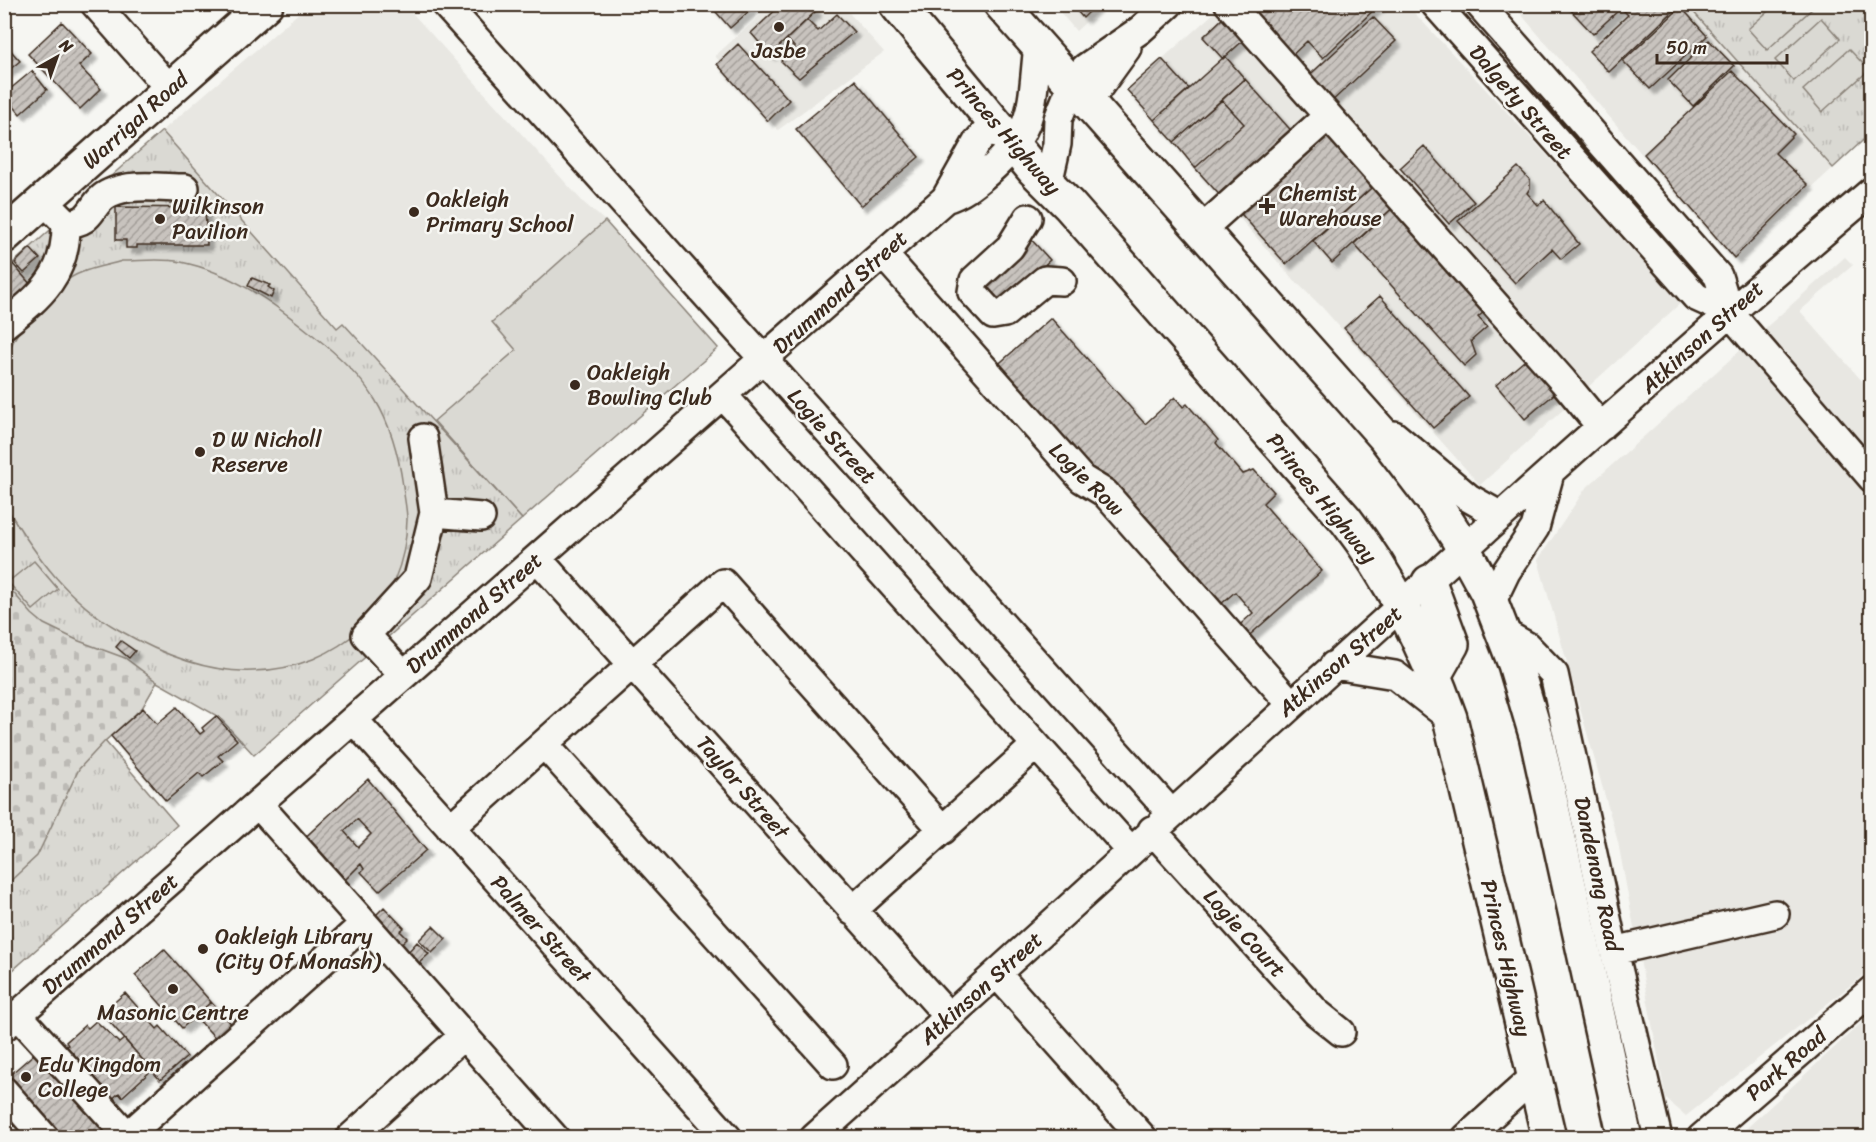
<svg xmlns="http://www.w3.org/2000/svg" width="1876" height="1142" font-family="Sriracha,sans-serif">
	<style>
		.built { fill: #e8e7e2 }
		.grass { fill: url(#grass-tufts); stroke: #8a8278; stroke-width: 1.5 }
		.cemetery { fill: url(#cemetery-stones); stroke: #8a8278; stroke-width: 1.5 }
		.pitch { fill: #dad9d3; stroke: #8a8278; stroke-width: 1.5 }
		.building { fill: url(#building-hatch); stroke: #3b2a1e; stroke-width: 1.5; fill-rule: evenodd; filter: url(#shadow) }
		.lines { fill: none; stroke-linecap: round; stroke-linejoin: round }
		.minor-casing { stroke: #3b2a1e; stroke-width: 32 }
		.highway-casing { stroke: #3b2a1e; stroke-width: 38 }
		.minor { stroke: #f6f6f2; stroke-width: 27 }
		.highway { stroke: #f6f6f2; stroke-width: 33 }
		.poi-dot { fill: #3b2a1e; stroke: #f6f6f2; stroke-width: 2 }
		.labels { text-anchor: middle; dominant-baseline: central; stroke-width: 5; stroke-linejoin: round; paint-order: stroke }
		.poi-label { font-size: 22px; fill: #3b2a1e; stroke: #f6f6f2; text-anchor: start }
		.street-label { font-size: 22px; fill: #3b2a1e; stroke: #f6f6f2 }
	</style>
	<defs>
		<pattern id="grass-tufts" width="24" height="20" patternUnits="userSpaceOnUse" patternTransform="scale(1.5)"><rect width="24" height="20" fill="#dad9d3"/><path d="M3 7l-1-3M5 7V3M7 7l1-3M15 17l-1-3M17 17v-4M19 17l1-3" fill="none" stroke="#bcbab5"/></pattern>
		<pattern id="cemetery-stones" width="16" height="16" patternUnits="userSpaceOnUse" patternTransform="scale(1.5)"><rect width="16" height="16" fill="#dad9d3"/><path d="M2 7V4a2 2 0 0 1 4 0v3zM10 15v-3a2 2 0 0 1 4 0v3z" fill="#bcbab5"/></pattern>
		<pattern id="building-hatch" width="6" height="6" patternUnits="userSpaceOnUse" patternTransform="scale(1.5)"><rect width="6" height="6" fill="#c8c3be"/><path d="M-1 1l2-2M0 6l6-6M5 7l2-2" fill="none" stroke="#a49f9a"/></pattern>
		<filter id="shadow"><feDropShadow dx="5.5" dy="5.5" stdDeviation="1.5" flood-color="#0004"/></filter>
	</defs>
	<rect width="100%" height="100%" fill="#f6f6f2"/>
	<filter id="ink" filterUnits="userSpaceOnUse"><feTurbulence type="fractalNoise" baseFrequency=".0167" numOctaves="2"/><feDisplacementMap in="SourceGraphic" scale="12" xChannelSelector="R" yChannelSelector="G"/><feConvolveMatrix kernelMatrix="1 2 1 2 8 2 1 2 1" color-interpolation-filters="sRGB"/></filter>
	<g filter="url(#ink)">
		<path class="built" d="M773,4L842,5L884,52L778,130L715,56Z
			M308,5H405L583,202L605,221L492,322L517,350L434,421H430L343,324L337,328L162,131Z
			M1054,5H1105L1076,31Z
			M1223,5H1407L1683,301L1480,485L1321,306L1292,278L1127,90Z
			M1513,5H1692L1689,8L1833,168L1733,260Z
			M1845,257L1853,265L1800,311L1871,391V969L1686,1116L1666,1099L1618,842L1538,560L1585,489Z
			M1871,1014V1137H1737Z"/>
		<path class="grass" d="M1692,4L1871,5V133L1833,168L1689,7Z
			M162,131L337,328L343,323L522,519L254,755L219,717L157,682L142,708L105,741L177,825L5,977L4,271Z"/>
		<path class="cemetery" d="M4,582L32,614L44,624L79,641L125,658L157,682L142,708L105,741L79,769L37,856L5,886Z"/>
		<path class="pitch" d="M1775,5H1810L1813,8L1767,50L1748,29Z
			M1821,18L1840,39L1794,81L1775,60Z
			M1849,49L1869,70L1822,112L1803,90Z
			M605,221L718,348L522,519L434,421L516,350L492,322Z
			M122,261C141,261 163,258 181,262C231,272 275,304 313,335C369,379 393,414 403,486C404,497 407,509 407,520C405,608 339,669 253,671C206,673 159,653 119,630C69,602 36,556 7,508L4,501V364C15,330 38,299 69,279C83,269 106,266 122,261Z
			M34,561L58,589L33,610L8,582Z"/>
		<path class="building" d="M709,4H757L730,28Z
			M782,4H810L816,11L770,55L751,33Z
			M1071,4H1097L1083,18Z
			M1258,4H1380L1323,58L1307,41L1286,61L1245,16Z
			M1565,4H1681L1609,72L1589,51L1628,15L1621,8L1593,34Z
			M1681,7L1707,36L1650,89L1623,61Z
			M837,14L854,32L799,78L781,61L795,48L787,39L807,20L818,31Z
			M1225,16L1249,35L1223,59L1203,37Z
			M1373,17L1396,41L1327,106L1303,81Z
			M62,22L92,54L79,66L101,89L80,109L28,54Z
			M1709,40L1734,66L1693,106L1668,80Z
			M4,43L20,61L4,74Z
			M738,44L789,100L768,121L717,64Z
			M1225,56L1245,79L1174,142L1154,120Z
			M1162,59L1189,89L1154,120L1127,90Z
			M32,71L47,90L20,114L4,94Z
			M1732,71L1794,134L1775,153L1808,185L1734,258L1644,154Z
			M1245,79L1296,136L1224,200L1195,168L1244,124L1222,100Z
			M855,80L919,157L861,206L796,129Z
			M1222,100L1244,124L1195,168L1174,142Z
			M1328,123L1379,181L1286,264L1234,206Z
			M1424,146L1474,202L1449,224L1400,168Z
			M1518,167L1530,180V188L1527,193L1538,205L1544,200L1579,244L1561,259L1552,249L1515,283L1458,221Z
			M1379,181L1399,202L1332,263L1313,241Z
			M1399,202L1491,306L1478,317L1487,327L1471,341L1476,355L1464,366L1354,244Z
			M116,207L205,208L207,245H137V248H126V240H116Z
			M1029,237L1050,260L1041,268L1046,273L1029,289L1022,281L997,304L979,284Z
			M30,248L40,259L24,273L15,263Z
			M12,263L31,285L4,308V270Z
			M252,278L270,285L268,287L274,291L271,298L248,286Z
			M1380,296L1469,397L1433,428L1344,328Z
			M1051,318L1145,424L1175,397L1183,407L1187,404L1218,440L1216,443L1243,474L1254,470L1274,492L1263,503L1322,571L1243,641L1234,630L1253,613L1235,592L1221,604L994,368Z
			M1531,355L1560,389L1525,419L1496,385Z
			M121,641L135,651L129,658L116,647Z
			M177,707L200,734L204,731L202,728L216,716L237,740L218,756L223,761L203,777L199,773L166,801L111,736L143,708L157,724Z
			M368,779L426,850L379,891L361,872L364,869L361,864L345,880L328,863L298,844ZM357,819L371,834L358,847L344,831Z
			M384,907L404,928L400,931L407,938L395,949L369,922Z
			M433,926L446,939L432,953L419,940Z
			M417,942L429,954L419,963L408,952Z
			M164,949L211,1002L182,1028L135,975Z
			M125,993L157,1029L160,1026L187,1057L160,1080L102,1013Z
			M211,1002L238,1031L222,1045L195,1016Z
			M96,1021L119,1043L124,1039L152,1070L122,1097L119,1093L110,1101L63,1049L68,1045L66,1042L85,1025L88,1028Z
			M43,1046L119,1138H53L4,1080Z"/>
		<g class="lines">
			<g class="minor-casing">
				<path id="minor" d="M95,4L170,89
					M445,4L1171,813
					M1229,4L1563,381L1601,427
					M1435,4L1696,297L1729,312
					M1479,4L1718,276L1729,312L1872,478
					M1088,102L1127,48
					M1048,184L1057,144L1058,119L1072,84L1085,68L1140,30L1169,4
					M945,199C962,194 974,184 987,173C1037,130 1031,105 1038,45
					M1028,218L1010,247L974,280L972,292L993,315L1005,313L1045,280L1062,281
					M66,223C95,224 89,202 110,193C131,183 162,188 185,188
					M1201,230L1328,116
					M883,254L1082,479L1105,493L1291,704
					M4,325C42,295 67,274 66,223L44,201
					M723,395L1131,851
					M1394,435L1469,498L1501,516
					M434,513L481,517
					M537,558L949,1017
					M1491,603L1506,572L1535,528L1550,473
					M1504,633L1527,646L1554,674L1614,951L1658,1138
					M1334,665L1395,675L1450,718
					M403,675L366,635L418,578L434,513L423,438
					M354,720L728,1138
					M544,744L833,1065
					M258,804L555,1138
					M450,828L723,583L943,830
					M1152,830L1316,1012L1341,1032
					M852,911L1036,745
					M1614,951L1775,914
					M997,974L1143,1138
					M18,1015L127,1135
					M4,1027L945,199L977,142L994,123
					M4,1091L45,1138
					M125,1138L364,924
					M350,1138L464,1035
					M814,1138C1167,823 1511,497 1872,191
					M1466,1138L1534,1077
					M1701,1138L1872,990"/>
			</g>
			<g class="highway-casing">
				<path id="highway" d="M896,4L1033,169L1069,205L1346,520C1393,581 1425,646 1450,718L1549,1138
					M1001,4L1384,436L1433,500L1457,537L1487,592L1515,664L1536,735L1625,1138
					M4,236L266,4
					M1429,582L1452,644L1435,674"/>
			</g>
			<use href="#minor" class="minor"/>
			<use href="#highway" class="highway"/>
		</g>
	</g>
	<g class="poi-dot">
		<circle cx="779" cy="27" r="6"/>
		<path d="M1264 197h6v6h6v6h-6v6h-6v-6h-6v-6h6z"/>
		<circle cx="414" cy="212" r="6"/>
		<circle cx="160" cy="219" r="6"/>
		<circle cx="575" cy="385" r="6"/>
		<circle cx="200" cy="452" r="6"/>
		<circle cx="203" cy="949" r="6"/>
		<circle cx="173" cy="989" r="6"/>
		<circle cx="26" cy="1077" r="6"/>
	</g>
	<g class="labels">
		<g class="poi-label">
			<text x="779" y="50" text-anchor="middle">Jasbe</text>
			<text x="1279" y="193">Chemist<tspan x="1279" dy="25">Warehouse</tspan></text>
			<text x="426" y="199">Oakleigh<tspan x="426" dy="25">Primary School</tspan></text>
			<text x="172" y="206">Wilkinson<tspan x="172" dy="25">Pavilion</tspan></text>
			<text x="587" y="372">Oakleigh<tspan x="587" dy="25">Bowling Club</tspan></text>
			<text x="212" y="439">D W Nicholl<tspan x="212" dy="25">Reserve</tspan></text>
			<text x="215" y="936">Oakleigh Library<tspan x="215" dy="25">(City Of Monash)</tspan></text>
			<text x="173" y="1012" text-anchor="middle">Masonic Centre</text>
			<text x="38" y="1064">Edu Kingdom<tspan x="38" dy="25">College</tspan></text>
		</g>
		<g class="street-label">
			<text transform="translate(1521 102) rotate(49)">Dalgety Street</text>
			<text transform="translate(135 120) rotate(-42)">Warrigal Road</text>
			<text transform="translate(1004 131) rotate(49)">Princes Highway</text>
			<text transform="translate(840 292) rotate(-42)">Drummond Street</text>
			<text transform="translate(1702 337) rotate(-42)">Atkinson Street</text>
			<text transform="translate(832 436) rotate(48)">Logie Street</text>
			<text transform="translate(1087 479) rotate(44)">Logie Row</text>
			<text transform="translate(1322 498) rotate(51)">Princes Highway</text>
			<text transform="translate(474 613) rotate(-41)">Drummond Street</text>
			<text transform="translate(1340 661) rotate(-41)">Atkinson Street</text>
			<text transform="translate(743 787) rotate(49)">Taylor Street</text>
			<text transform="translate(1598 874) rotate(78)">Dandenong Road</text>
			<text transform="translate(541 929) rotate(48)">Palmer Street</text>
			<text transform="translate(1245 933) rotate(48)">Logie Court</text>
			<text transform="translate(110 934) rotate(-41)">Drummond Street</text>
			<text transform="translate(1506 958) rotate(77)">Princes Highway</text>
			<text transform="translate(981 988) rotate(-42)">Atkinson Street</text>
			<text transform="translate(1786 1064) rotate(-41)">Park Road</text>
		</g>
	</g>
	<rect width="1876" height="1142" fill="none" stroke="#f6f6f2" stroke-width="24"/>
	<rect x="12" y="12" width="1852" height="1118" fill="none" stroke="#3b2a1e" stroke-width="2" filter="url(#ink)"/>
	<g transform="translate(57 57) rotate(40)" stroke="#f6f6f2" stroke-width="4.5" paint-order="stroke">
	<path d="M0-4.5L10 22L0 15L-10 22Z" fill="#3b2a1e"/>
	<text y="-9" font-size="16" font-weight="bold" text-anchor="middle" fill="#3b2a1e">N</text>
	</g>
	<path d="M1657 54v9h130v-9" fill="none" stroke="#3b2a1e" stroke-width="3"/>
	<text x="1666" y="54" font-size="18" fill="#3b2a1e" stroke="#f6f6f2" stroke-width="4.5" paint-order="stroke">50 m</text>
</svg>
